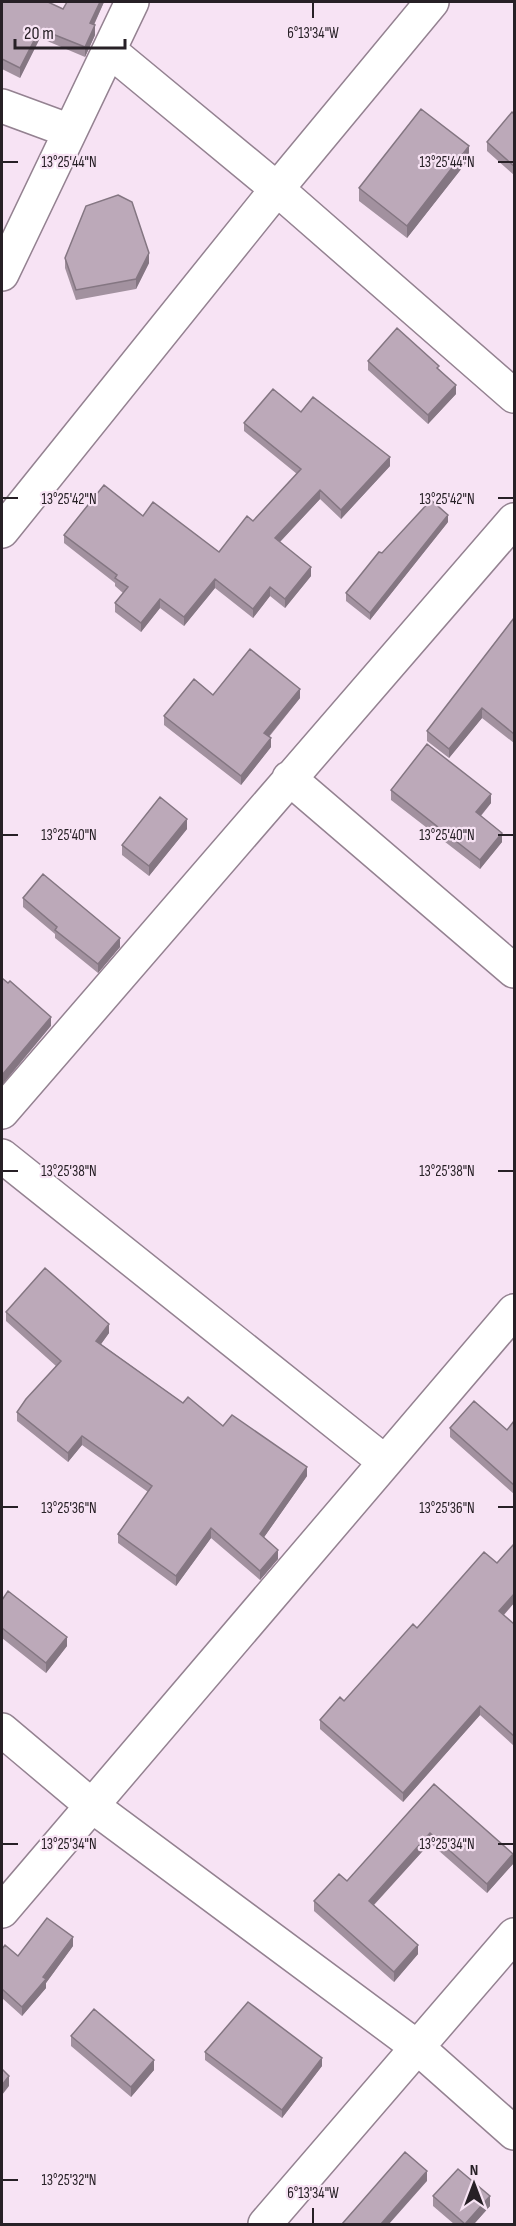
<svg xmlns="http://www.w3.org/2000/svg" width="516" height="2226" font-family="'Sofia Sans Condensed',sans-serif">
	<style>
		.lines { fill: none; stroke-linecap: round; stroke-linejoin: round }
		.street-casing { stroke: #948291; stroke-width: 36 }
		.street { stroke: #fff; stroke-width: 33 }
		.wall { fill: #a2919f }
		.shaded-wall { fill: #847682 }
		.building { fill: #bca9b9; stroke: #847682; stroke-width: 1.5 }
		.ticks { fill: none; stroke: #272026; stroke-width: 2 }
		.ticks-label { font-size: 15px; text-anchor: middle; fill: #272026; stroke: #f7e3f4; stroke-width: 4.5; stroke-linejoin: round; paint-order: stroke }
	</style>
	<rect width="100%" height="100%" fill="#f7e3f4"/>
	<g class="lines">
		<g class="street-casing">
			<path id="street" d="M109,50L277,189L514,396
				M2,106L70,131
				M2,274L132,2
				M2,531L277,189L432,2
				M289,778L514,971
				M2,1112L514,520
				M2,1156L385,1462
				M2,1730L91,1805L417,2047L514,2133
				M2,1911L514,1311
				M265,2224L514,1935"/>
		</g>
		<use href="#street" class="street"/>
	</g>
	<path class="wall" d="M2,2L63,9L67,2H104L94,25L95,35L85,57L40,38L20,78L2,69Z
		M514,114V175L487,151V142Z
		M469,159L407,238L359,201V188Z
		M65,258L149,263L136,289L76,300L65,268Z
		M368,361L439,369L456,394L428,424L368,370Z
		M301,412L390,466L341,519L320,499L280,542L311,576L285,608L270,596L253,618L215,588L184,626L160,608L141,632L115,612V603L123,593L115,586V583L64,543V535L143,516L219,552L253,521L297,474L244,431V423Z
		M448,522L370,620L346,601V593L382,553Z
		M514,618V743L482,718L449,758L427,741V731Z
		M213,695L300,698L269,737L271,747L241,785L164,725V716Z
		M391,790L491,803L481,816L502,842L480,869L391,800Z
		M187,829L149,876L122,855V845Z
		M23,898L120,947L98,973L55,938V934L23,907Z
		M6,1312L109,1333L101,1344L183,1403L307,1476L264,1537L278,1559L260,1580L211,1538L176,1586L118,1543V1534L148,1492L82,1445L68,1462L17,1421V1412L56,1366L6,1321Z
		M514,1421V1494L450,1437V1428L507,1430Z
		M514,1544V1603L504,1615L514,1624V1746L480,1715L403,1802L320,1729V1720L344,1701L417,1628L497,1563Z
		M2,1600L67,1646L46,1673L2,1638Z
		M434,1784L513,1864L487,1893L430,1843L374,1905L418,1954L394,1982L314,1911V1901L347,1881Z
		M73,1946L46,1983V1988L22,2016L2,1998V1949L18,1956Z
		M71,2036L154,2070L131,2097L71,2046Z
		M205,2052L322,2066L282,2118L205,2060Z
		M433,2196L490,2206L474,2224H454L433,2206Z"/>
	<path class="shaded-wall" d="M100,2H104L90,33V23Z
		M95,25V35L85,57V47Z
		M40,29V38L20,78V68Z
		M469,146V159L407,238V226Z
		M149,253V263L136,289V279Z
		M456,385V394L428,424V415Z
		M390,457V466L341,519V510Z
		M320,490V499L275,547V538Z
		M448,515V522L370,620V613Z
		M311,567V576L285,608V599Z
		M215,579V588L184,626V617Z
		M270,587V596L253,618V609Z
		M160,599V608L141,632V623Z
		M300,689V698L264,742V733Z
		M482,708V718L449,758V749Z
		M271,738V747L241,785V776Z
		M491,794V803L476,821V812Z
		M187,819V829L149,876V866Z
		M502,833V842L480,869V860Z
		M120,938V947L98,973V964Z
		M51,1017V1026L2,1085V1075Z
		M109,1324V1333L96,1351V1341Z
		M82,1436V1445L68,1462V1453Z
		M307,1467V1476L260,1543V1534Z
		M211,1528V1538L176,1586V1576Z
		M278,1550V1559L260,1580V1571Z
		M514,1594V1603L499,1620V1611Z
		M67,1637V1646L46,1673V1663Z
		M480,1706V1715L403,1802V1793Z
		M430,1833V1843L369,1910V1901Z
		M513,1854V1864L487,1893V1884Z
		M73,1937V1946L46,1983V1988L22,2016V2007Z
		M418,1945V1954L394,1982V1972Z
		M322,2058V2066L282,2118V2110Z
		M154,2060V2070L131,2097V2087Z
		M9,2076V2086L2,2095V2085Z
		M427,2171V2181L389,2224H381Z
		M490,2196V2206L474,2224H465Z"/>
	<path class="building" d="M2,2H48L63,9L67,2H100L90,23L95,25L85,47L40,29L20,68L2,59Z
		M421,109L469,146L407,226L359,188Z
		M512,112L514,114V166L487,142Z
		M118,195L132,202L149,253L136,279L76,290L65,258L86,206Z
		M397,328L439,366L437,368L456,385L428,415L368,361Z
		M273,389L301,412L313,397L390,457L341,510L320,490L275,538L311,567L285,599L270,587L253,609L215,579L184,617L160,599L141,623L115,603L128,587L115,578L117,575L64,535L104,485L143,516L153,502L219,552L247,516L253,521L301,469L244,423Z
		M431,500L448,515L370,613L346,593L379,552L382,553Z
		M514,618V734L482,708L449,749L427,731Z
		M250,649L300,689L264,733L271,738L241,776L164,716L194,679L213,695Z
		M427,744L491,794L476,812L502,833L480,860L391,790Z
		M160,797L187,819L149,866L122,845Z
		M43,874L120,938L98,964L55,930L57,927L23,898Z
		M2,978L8,983L10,981L51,1017L2,1075Z
		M45,1268L109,1324L96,1341L183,1403L188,1397L223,1426L232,1415L307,1467L260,1534L278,1550L260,1571L211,1528L176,1576L118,1534L152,1486L82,1436L68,1453L17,1412L26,1399L61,1361L6,1312Z
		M474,1401L507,1430L514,1421V1485L450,1428Z
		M514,1544V1594L499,1611L514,1624V1736L480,1706L403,1793L320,1720L340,1697L344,1701L413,1624L417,1628L484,1552L497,1563Z
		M8,1591L67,1637L46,1663L2,1628V1600Z
		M434,1784L513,1854L487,1884L430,1833L369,1901L418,1945L394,1972L314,1901L339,1874L347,1881Z
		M47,1918L73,1937L43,1977L46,1979L22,2007L2,1989V1949L5,1945L18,1956Z
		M248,2002L322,2058L282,2110L205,2052Z
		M94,2009L154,2060L131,2087L71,2036Z
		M2,2069L9,2076L2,2085Z
		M405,2152L427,2171L381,2224H342Z
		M458,2169L490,2196L465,2224L433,2196Z"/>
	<path class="ticks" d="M313,3V18M3,162H18M498,162H513M3,498H18M498,498H513M3,835H18M498,835H513M3,1171H18M498,1171H513M3,1507H18M498,1507H513M3,1844H18M498,1844H513M3,2180H18M313,2208V2223"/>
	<g class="ticks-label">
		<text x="313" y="38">6°13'34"W</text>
		<text x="69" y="167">13°25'44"N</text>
		<text x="447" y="167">13°25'44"N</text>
		<text x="69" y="504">13°25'42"N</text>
		<text x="447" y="504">13°25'42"N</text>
		<text x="69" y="840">13°25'40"N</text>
		<text x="447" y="840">13°25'40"N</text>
		<text x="69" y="1176">13°25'38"N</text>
		<text x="447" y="1176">13°25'38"N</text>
		<text x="69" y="1513">13°25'36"N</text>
		<text x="447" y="1513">13°25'36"N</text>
		<text x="69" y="1849">13°25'34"N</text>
		<text x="447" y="1849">13°25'34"N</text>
		<text x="69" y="2185">13°25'32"N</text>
		<text x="313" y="2198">6°13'34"W</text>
	</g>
	<rect width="516" height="2226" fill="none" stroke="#272026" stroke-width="6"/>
	<g transform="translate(474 2184)" stroke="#f7e3f4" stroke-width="4.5" paint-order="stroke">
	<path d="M0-4.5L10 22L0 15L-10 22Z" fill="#272026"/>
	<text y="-9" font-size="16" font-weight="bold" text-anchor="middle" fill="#272026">N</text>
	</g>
	<path d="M15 39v9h110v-9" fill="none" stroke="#272026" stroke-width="3"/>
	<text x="24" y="39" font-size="18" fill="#272026" stroke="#f7e3f4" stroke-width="4.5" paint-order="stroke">20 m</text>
</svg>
